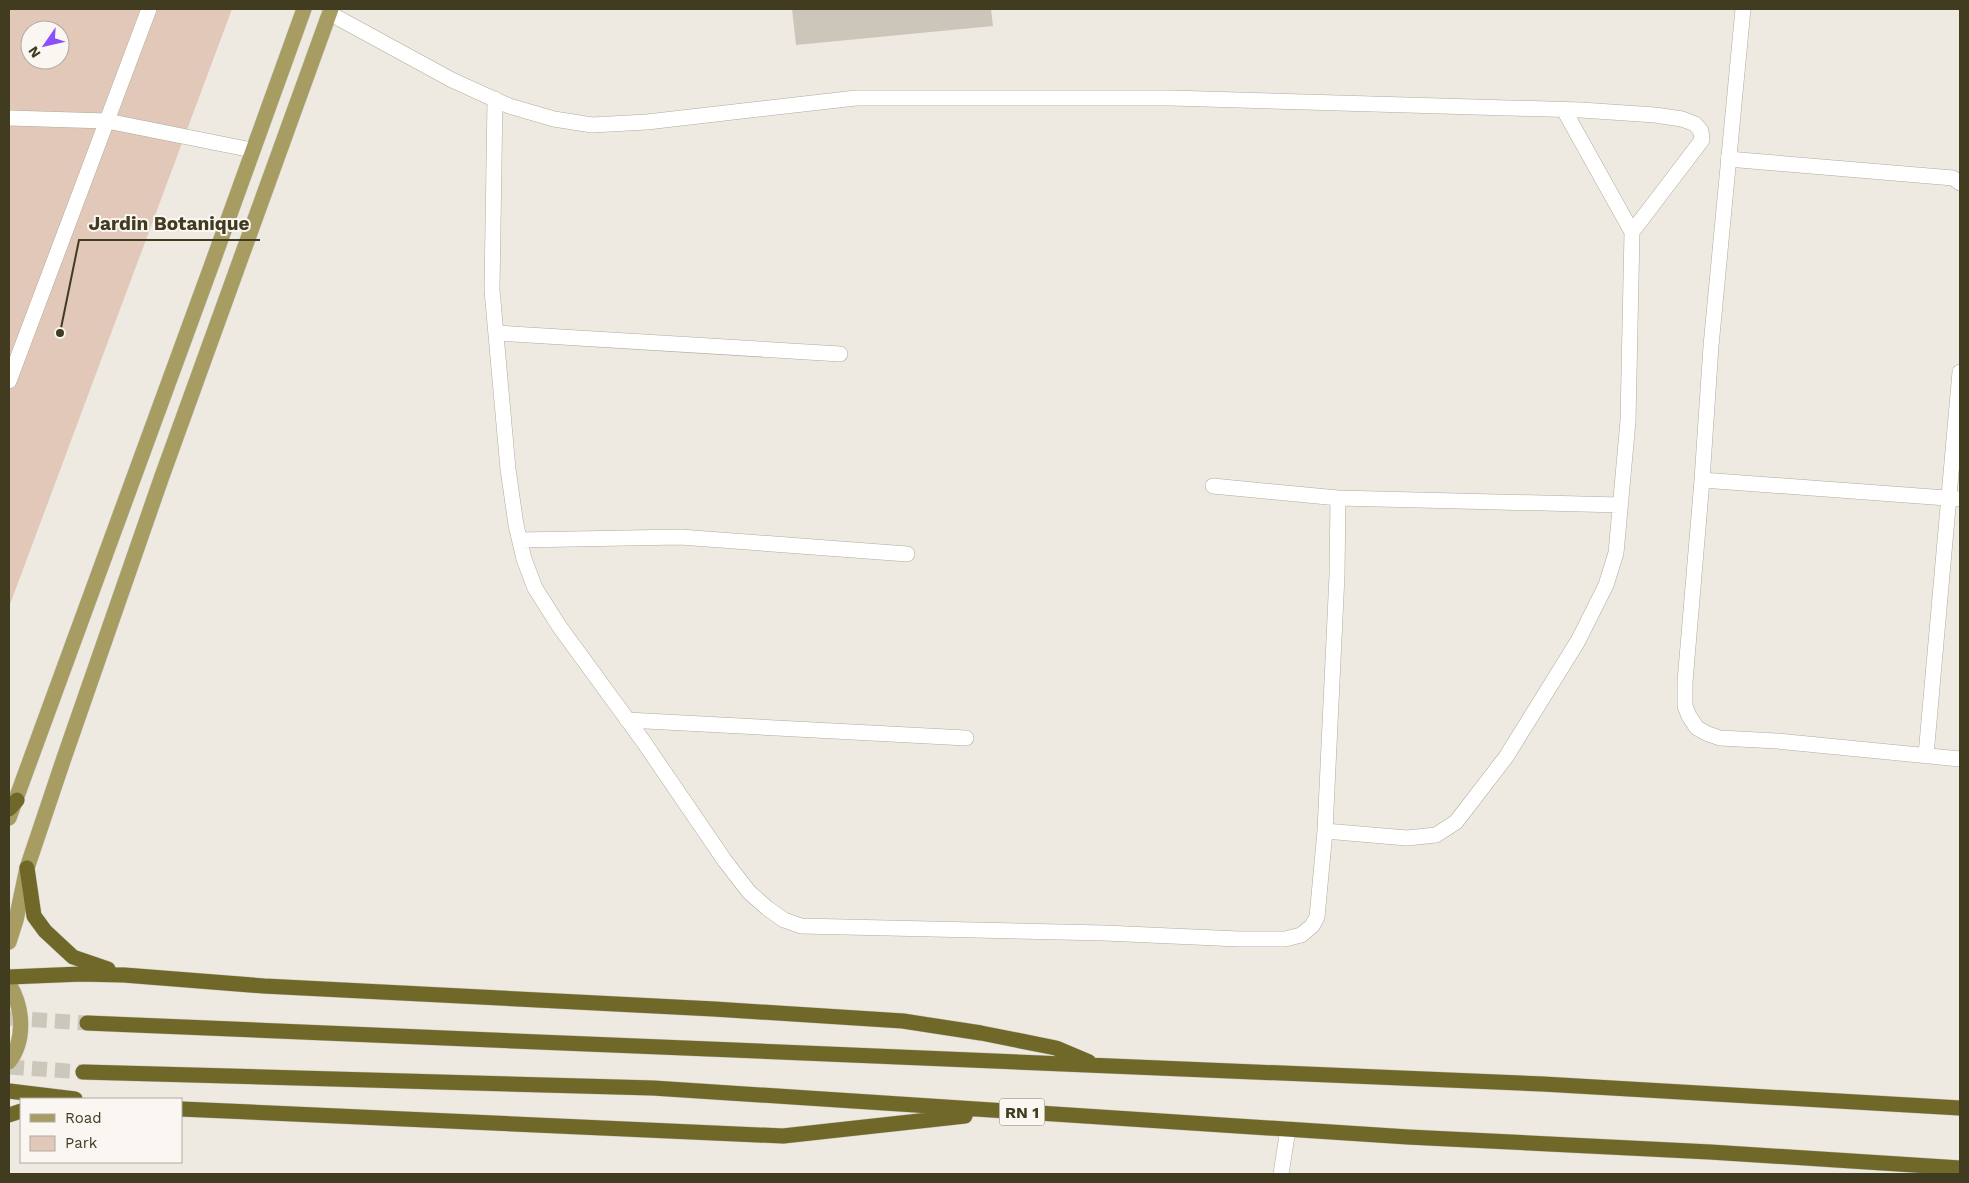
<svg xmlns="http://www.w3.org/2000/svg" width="1969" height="1183" font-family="'Work Sans',sans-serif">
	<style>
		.green { fill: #e1c8b9; fill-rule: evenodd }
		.building { fill: #ccc6ba }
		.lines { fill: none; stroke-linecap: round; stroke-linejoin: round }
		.highway-tunnel { stroke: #cbc7bb; stroke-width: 15; stroke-dasharray: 15 8; stroke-linecap: butt }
		.minor-casing { stroke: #b0ab9c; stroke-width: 16 }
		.major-casing { stroke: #cac8c1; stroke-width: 16 }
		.highway-casing { stroke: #cac8c1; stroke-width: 16 }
		.minor { stroke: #fff; stroke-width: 15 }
		.major { stroke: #a79c62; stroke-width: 15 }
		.highway { stroke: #706829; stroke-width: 15 }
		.labels { text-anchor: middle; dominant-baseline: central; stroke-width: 4; stroke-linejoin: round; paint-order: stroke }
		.shield { fill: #faf7f3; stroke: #78735f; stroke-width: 1 }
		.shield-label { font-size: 16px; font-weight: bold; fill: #413b20 }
		.leader { fill: none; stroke: #413b20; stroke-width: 2 }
		.callout-dot { fill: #413b20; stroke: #faf7f3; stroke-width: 2 }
		.callout-label { font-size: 19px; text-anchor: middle; font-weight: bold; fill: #413b20; stroke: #faf7f3; stroke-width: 4; stroke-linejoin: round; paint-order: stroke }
	</style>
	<rect width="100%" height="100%" fill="#eeeae2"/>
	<path class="green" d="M9,9H232L9,607ZM30,30H60V60H30Z"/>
	<path class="building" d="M792,9H991L993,26L796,45Z"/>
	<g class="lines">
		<path class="highway-tunnel" d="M9,1018L87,1023
			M9,1067L83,1072"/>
		<g class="minor-casing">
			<path id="minor" d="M1743,9L1711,346L1702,480L1685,682V706L1689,716L1697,728L1708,734L1720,738L1777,741L1960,759
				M329,13L452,80L509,106L554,119L592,125L647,122L856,98H1171L1581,110L1655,115L1682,119L1695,124L1701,131L1702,140L1632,232L1564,110
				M495,99L492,290L508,469L516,525L524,559L535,588L559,626L643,741L725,861L749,892L767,908L784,920L801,926L1104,933L1239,939H1285L1301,935L1312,926L1317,917L1325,831L1407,838L1436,835L1456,822L1506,757L1578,641L1606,585L1616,553L1628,421L1632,232
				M9,118L107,121L252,150
				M1728,159L1953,178L1960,183
				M496,333L840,354
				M9,381L149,9
				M1702,480L1960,499
				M1213,486L1338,498
				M520,540L680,537L907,554
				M627,720L966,738
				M1926,755L1960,372
				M1325,831L1337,575L1338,498L1620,505
				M1281,1174L1288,1129"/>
		</g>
		<g class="major-casing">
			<path id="major" d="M9,818L212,264L304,9
				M9,942L16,920L27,868L64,758L161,479L331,9
				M9,984C23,1007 26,1039 9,1062"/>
		</g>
		<g class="highway-casing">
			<path id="highway" d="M9,809L17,800
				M27,868L34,916L45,931L73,957L108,969
				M9,977L81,974L124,975L264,986L714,1009L903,1021L981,1033L1056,1048L1089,1062
				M87,1023L1543,1084L1960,1108
				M83,1072L653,1088L1408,1137L1710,1152L1960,1168
				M9,1091L75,1099
				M181,1109L783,1136L965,1116
				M9,1115L21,1111"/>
		</g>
		<use href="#minor" class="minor"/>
		<use href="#major" class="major"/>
		<use href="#highway" class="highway"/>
	</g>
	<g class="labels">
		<rect class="shield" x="999.5" y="1098.5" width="45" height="27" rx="4"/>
		<g class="shield-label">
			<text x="1022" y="1112">RN 1</text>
		</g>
	</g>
	<path class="leader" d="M60 333L79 240H260"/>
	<circle class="callout-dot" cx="60" cy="333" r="5"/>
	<g class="callout-label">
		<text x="169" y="230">Jardin Botanique</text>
	</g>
	<rect width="1969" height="1183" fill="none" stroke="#413b20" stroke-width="20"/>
	<rect x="20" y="1098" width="162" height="65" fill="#faf7f3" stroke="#b0ac9f"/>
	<rect x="30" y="1114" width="25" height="8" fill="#a79c62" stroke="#b0ac9f"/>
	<text x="65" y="1123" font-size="15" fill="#413b20">Road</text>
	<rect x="30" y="1136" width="25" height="15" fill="#e1c8b9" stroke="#b0ac9f"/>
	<text x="65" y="1148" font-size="15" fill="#413b20">Park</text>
	<g transform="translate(45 45) rotate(236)"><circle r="24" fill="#faf7f3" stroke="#b0ac9f"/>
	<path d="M0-4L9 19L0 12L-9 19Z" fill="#8b4ffe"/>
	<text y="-8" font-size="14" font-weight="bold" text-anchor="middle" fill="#413b20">N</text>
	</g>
</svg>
